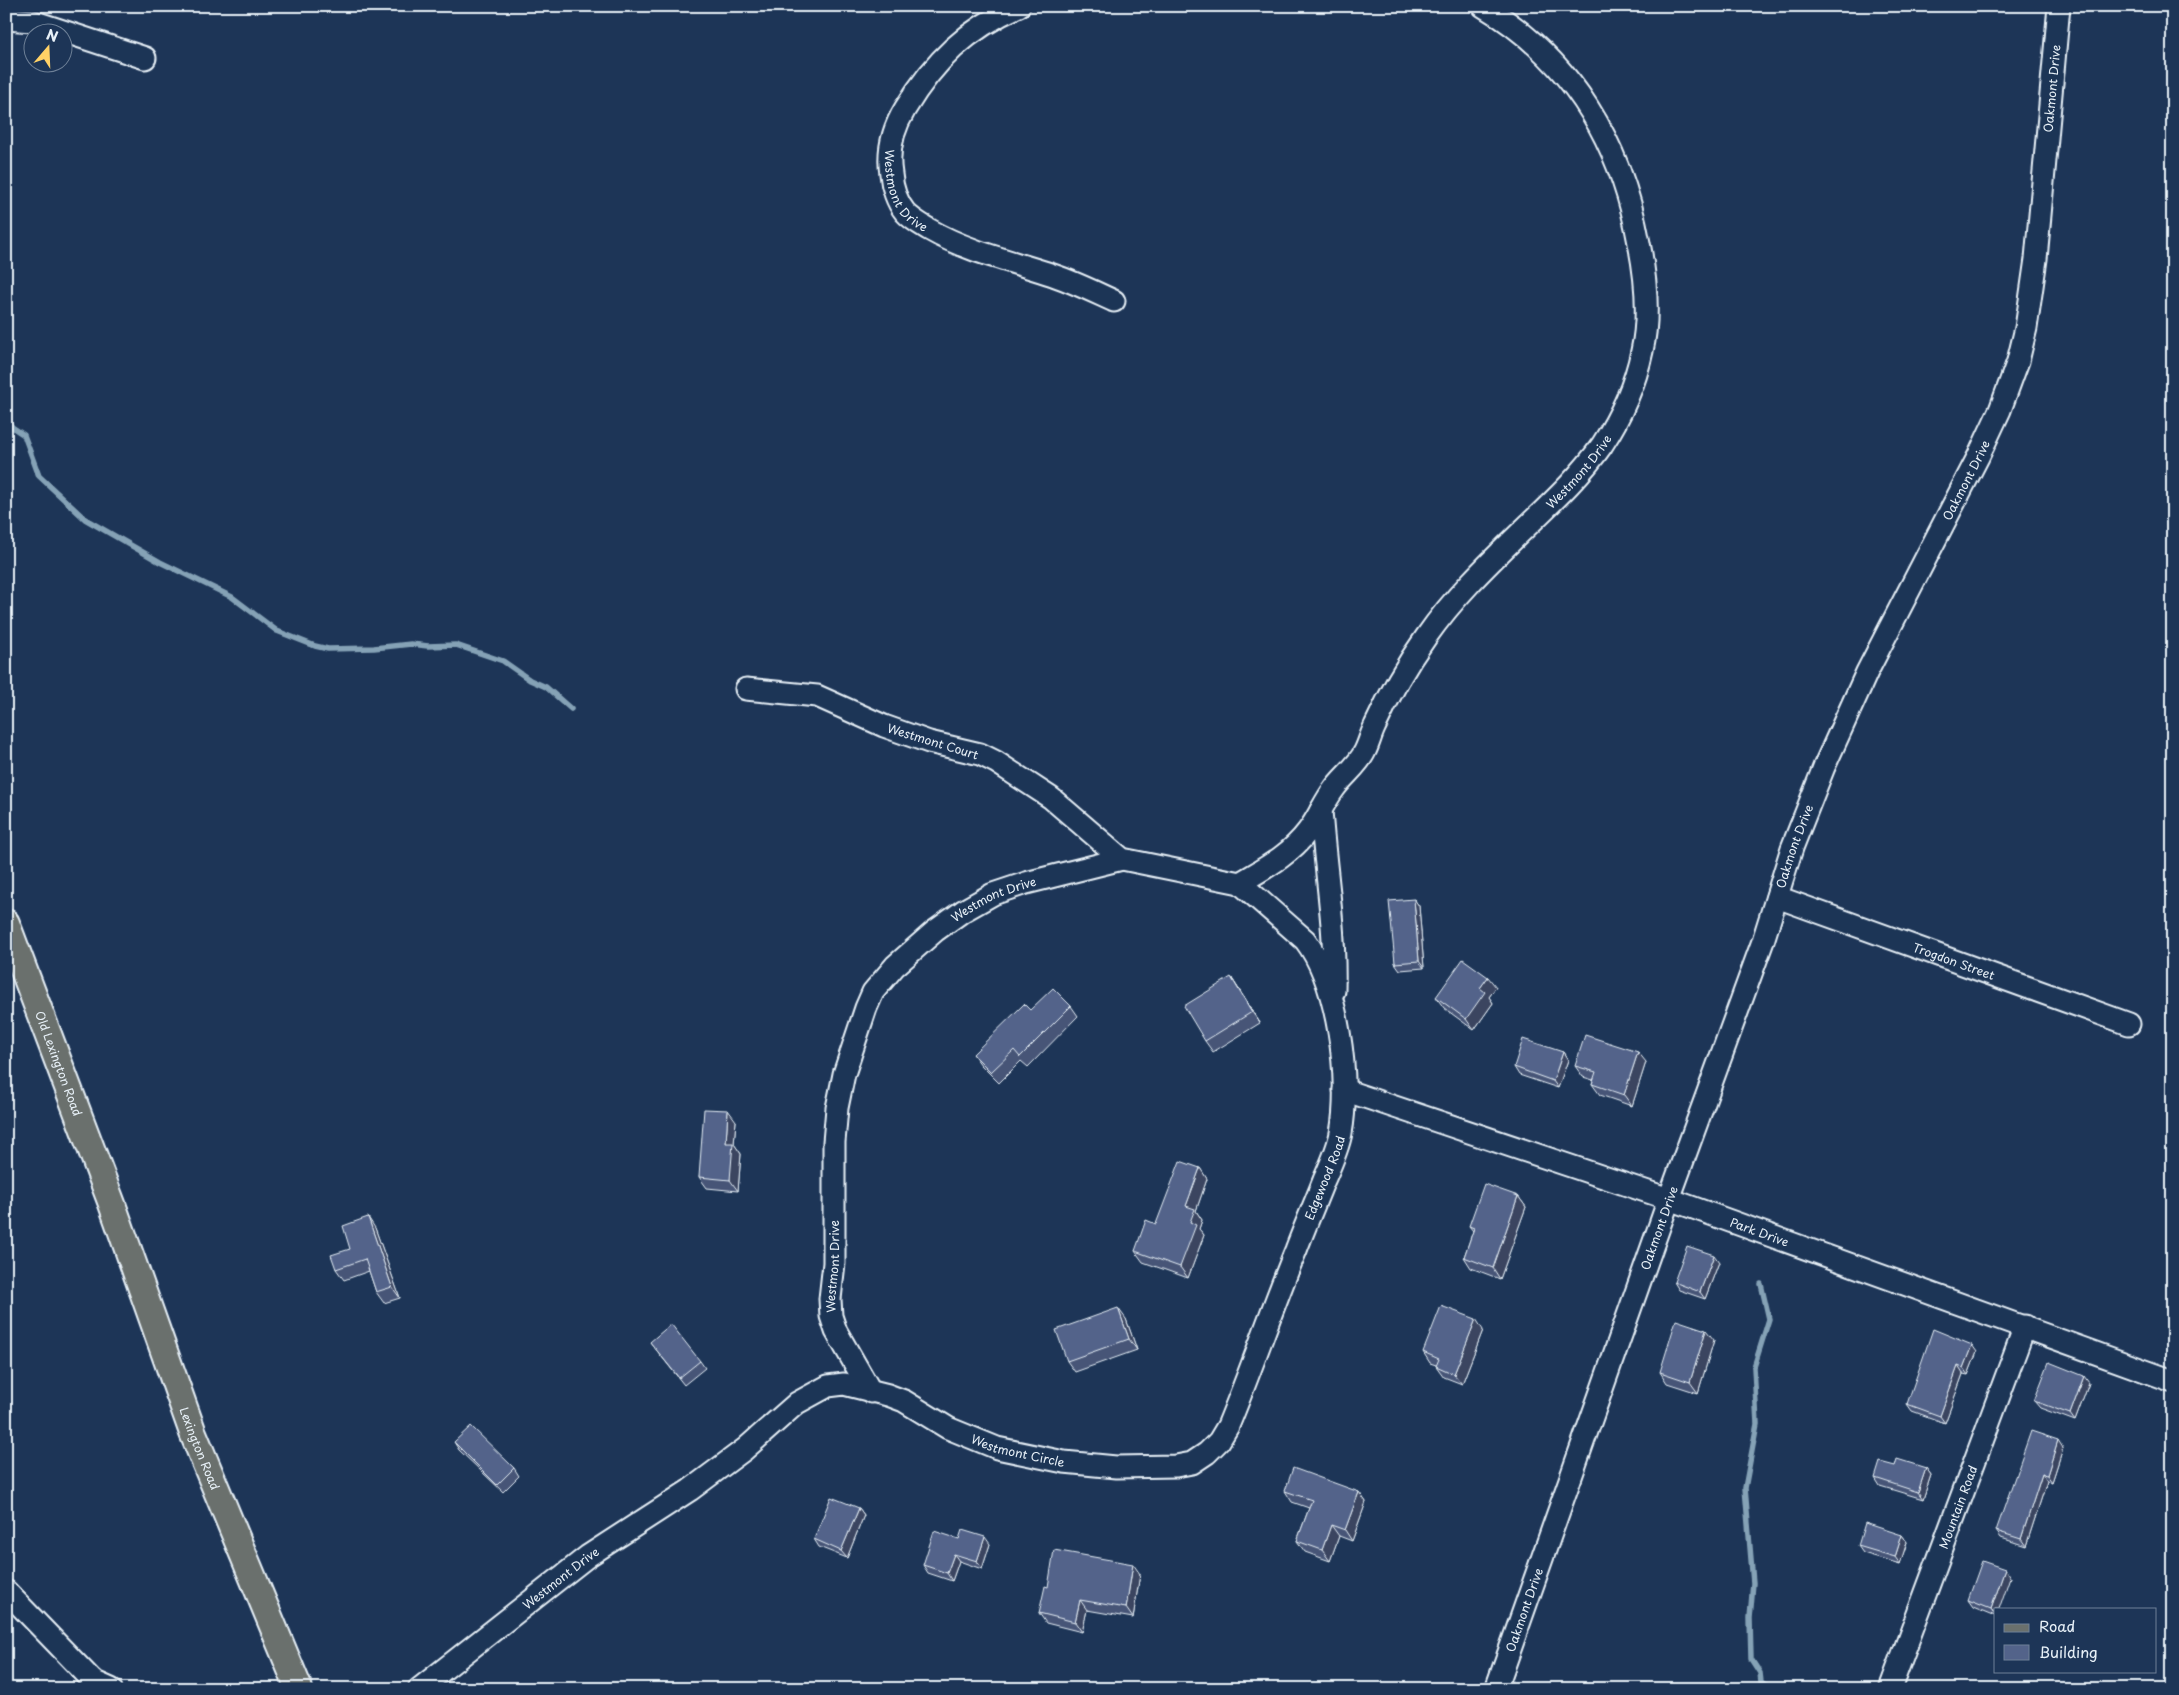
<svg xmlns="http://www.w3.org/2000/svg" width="2179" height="1695" font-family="'Playpen Sans',sans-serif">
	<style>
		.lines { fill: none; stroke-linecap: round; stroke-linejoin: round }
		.stream { stroke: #85a2b6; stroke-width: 5.5 }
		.minor-casing { stroke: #e8f1f8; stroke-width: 25 }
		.major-casing { stroke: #e8f1f8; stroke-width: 30 }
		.minor { stroke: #1d3557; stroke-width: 21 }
		.major { stroke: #6a706d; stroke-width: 26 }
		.wall { fill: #475577; stroke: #e8f1f8 }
		.shaded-wall { fill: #3a4561; stroke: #e8f1f8 }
		.building { fill: #53638a; stroke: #e8f1f8 }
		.labels { text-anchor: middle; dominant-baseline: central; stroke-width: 5; stroke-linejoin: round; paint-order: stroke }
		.street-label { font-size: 12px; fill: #e8f1f8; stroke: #1d3557 }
	</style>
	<rect width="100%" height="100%" fill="#1d3557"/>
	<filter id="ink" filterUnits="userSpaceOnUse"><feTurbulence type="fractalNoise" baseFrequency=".02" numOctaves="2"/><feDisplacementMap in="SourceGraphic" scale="10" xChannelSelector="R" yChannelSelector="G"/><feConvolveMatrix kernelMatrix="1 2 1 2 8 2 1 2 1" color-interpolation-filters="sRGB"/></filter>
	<g filter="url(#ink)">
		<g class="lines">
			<path class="stream" d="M6,419L12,427L24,435L39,476L85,519L160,562L232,597L277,631L315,646L328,649L374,648L411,644L428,646L456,645L503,661L530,680L546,687L571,709
				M1761,1284L1769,1319L1754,1367L1757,1424L1745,1488L1753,1583L1750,1618L1751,1659L1760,1673L1761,1682L1767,1686V1689"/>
			<g class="minor-casing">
				<g id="minor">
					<path id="s1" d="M1019,6C967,29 934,61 905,109C893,129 887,150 891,174C892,187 897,202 905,212C912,220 922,225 930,230C967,251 1007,260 1047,273C1070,280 1092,291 1114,301"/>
					<path d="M6,19L32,21L145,58"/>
					<path d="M1321,810C1325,870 1336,931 1334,991"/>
					<path id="s2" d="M1240,883C1265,868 1290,855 1308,831C1318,818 1324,802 1334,789C1343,776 1358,766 1365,751C1369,743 1371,734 1375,726C1389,695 1406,665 1426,637C1453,598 1487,565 1521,532C1549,505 1579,478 1602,445C1621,416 1635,385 1642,351C1650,316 1646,278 1639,243C1621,143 1572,59 1483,6"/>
					<path id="s3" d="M1777,897L2129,1024"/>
					<path id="s4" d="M1344,1090L1669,1199L2173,1381"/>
					<path id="s5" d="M871,1392L836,1331L831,1316L830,1299L834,1263V1142L837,1108L844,1074L866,1008L873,992L895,966L935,931L963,911L993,894L1026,883L1122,859"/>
					<path d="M6,1591L93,1681L111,1689"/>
					<path id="s6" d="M419,1689L588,1556L690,1490L745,1449L797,1403L828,1386L844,1384L888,1395L904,1401L948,1428L997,1448L1064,1462L1116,1467L1176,1466L1192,1463L1207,1453L1219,1441L1228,1426C1252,1368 1272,1308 1296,1250C1305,1226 1315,1203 1324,1180C1331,1164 1338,1149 1341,1133C1351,1080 1338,983 1305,940L1240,883L1122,859L1051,798L996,762L980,754L929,742L884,726L817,696L746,689"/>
					<path id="s7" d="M1496,1689L1669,1199L1763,941L1792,848L1824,767L1867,672L1978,457L2000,410L2018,361L2026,328L2036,259L2059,6"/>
					<path id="s8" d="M1890,1689L2025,1326"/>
				</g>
			</g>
			<g class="major-casing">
				<g id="major">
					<path id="s9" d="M6,923L112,1204L193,1433L299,1689"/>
				</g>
			</g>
			<use href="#minor" class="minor"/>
			<use href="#major" class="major"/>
		</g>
		<path class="wall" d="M1414,899L1419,906L1424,968L1400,970L1395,963Z
			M1231,977L1260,1023L1213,1052L1205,1041Z
			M1496,987L1489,997L1493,1003L1474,1030L1444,1008L1436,997Z
			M1071,1006L1078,1016L1028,1067L1021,1061L999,1083L981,1065L973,1054L1030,1010Z
			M1563,1052L1568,1060L1558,1088L1519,1075L1514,1067Z
			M1646,1062L1632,1106L1600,1095L1592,1084L1593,1080L1583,1077L1575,1066Z
			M736,1121L734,1144L741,1154L738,1191L707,1188L699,1177Z
			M1200,1168L1207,1179L1196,1211L1202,1220L1199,1229L1204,1235L1188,1278L1143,1262L1135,1251Z
			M1518,1196L1526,1207L1500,1279L1471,1268L1464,1257L1473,1231L1469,1226Z
			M375,1228L400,1298L384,1303L376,1292L369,1271L344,1280L336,1269L350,1249Z
			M1719,1262L1705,1299L1679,1290L1674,1282Z
			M1126,1319L1137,1350L1075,1372L1067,1361Z
			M1483,1330L1462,1384L1444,1377L1436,1366V1365L1430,1363L1423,1352Z
			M1714,1340L1698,1393L1667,1383L1660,1372Z
			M650,1342L700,1361L705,1368L684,1385Z
			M1977,1352L1968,1375L1963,1374L1945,1423L1912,1411L1907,1404Z
			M2089,1383L2075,1421L2040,1408L2034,1401Z
			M454,1442L514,1468L519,1476L503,1492L459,1450Z
			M2063,1448L2052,1482L2047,1481L2026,1546L2001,1538L1996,1531Z
			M1895,1466L1926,1468L1931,1475L1923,1499L1880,1486L1875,1478Z
			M1285,1491L1359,1492L1366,1502L1352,1541L1339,1536L1330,1561L1305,1552L1297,1541L1309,1508L1292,1502Z
			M859,1508L864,1515L847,1558L819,1547L814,1539Z
			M1902,1535L1907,1542L1900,1564L1863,1553L1858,1546Z
			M959,1539L990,1544L982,1569L959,1561L952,1581L928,1573L923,1565Z
			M1140,1574L1133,1618L1087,1610L1082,1632L1046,1623L1039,1613L1048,1587Z
			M2010,1577L1995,1609V1616L1973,1607L1968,1600Z"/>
		<path class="shaded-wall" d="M1414,899L1419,906L1424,968L1419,961Z
			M1231,977L1238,988L1260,1023L1252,1012Z
			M1488,977L1496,987L1489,997L1493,1003L1474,1030L1466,1019L1480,988Z
			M1563,1052L1568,1060L1558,1088L1553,1081Z
			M1638,1052L1646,1062L1632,1106L1624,1095Z
			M728,1110L736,1121L734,1144L741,1154L738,1191L730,1180L726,1143Z
			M1200,1168L1207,1179L1196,1211L1202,1220L1199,1229L1204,1235L1188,1278L1180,1267L1190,1222L1186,1206Z
			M1518,1196L1526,1207L1500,1279L1493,1268Z
			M368,1217L375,1228L400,1298L392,1287Z
			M1714,1255L1719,1262L1705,1299L1700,1292Z
			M1118,1308L1126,1319L1137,1350L1129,1339Z
			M1476,1319L1483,1330L1462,1384L1454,1374Z
			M1706,1330L1714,1340L1698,1393L1690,1382Z
			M1972,1345L1977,1352L1968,1375L1963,1368Z
			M1958,1366L1963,1374L1945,1423L1940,1416Z
			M2084,1376L2089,1383L2075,1421L2070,1414Z
			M2058,1440L2063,1448L2052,1482L2047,1475Z
			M1926,1468L1931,1475L1923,1499L1918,1492Z
			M2042,1474L2047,1481L2026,1546L2021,1539Z
			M1359,1492L1366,1502L1352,1541L1345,1530Z
			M859,1508L864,1515L847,1558L841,1551Z
			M1331,1525L1339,1536L1330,1561L1322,1550Z
			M1902,1535L1907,1542L1900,1564L1895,1557Z
			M985,1537L990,1544L982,1569L977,1561Z
			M954,1554L959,1561L952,1581L947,1573Z
			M1133,1564L1140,1574L1133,1618L1126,1608Z
			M2005,1569L2010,1577L1999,1609H1995V1615L1991,1609Z
			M1080,1600L1087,1610L1082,1632L1075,1622Z"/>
		<path class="building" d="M1414,899L1419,961L1395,963L1389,901Z
			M1463,959L1488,977L1480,988L1485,992L1466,1019L1436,997Z
			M1231,977L1252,1012L1205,1041L1184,1006Z
			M1053,988L1071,1006L1020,1057L1014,1050L991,1072L973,1054L1024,1004L1030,1010Z
			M1585,1035L1638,1052L1624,1095L1592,1084L1596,1072L1575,1066Z
			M1523,1039L1563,1052L1553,1081L1514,1067Z
			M704,1109L728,1110L726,1143H733L730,1180L699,1177Z
			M1180,1161L1200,1168L1186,1206L1195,1209L1190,1222L1196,1225L1180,1267L1135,1251L1146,1220L1156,1224Z
			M1484,1184L1518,1196L1493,1268L1464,1257L1474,1228L1469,1226Z
			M368,1217L392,1287L376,1292L365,1259L336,1269L331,1255L350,1249L343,1226Z
			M1687,1246L1714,1255L1700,1292L1674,1282Z
			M1441,1306L1476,1319L1454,1374L1436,1366L1439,1359L1423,1352Z
			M1118,1308L1129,1339L1067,1361L1056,1330Z
			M1676,1320L1706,1330L1690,1382L1660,1372Z
			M671,1324L700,1361L679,1378L650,1342Z
			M1933,1329L1972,1345L1963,1368L1958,1366L1940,1416L1907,1404Z
			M2049,1362L2084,1376L2070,1414L2034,1401Z
			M471,1426L514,1468L497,1485L454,1442Z
			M2031,1431L2058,1440L2047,1475L2042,1474L2021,1539L1996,1531Z
			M1897,1459L1926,1468L1918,1492L1875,1478L1880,1462L1895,1466Z
			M1293,1468L1359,1492L1345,1530L1331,1525L1322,1550L1297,1541L1312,1500L1285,1491Z
			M831,1497L859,1508L841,1551L814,1539Z
			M1865,1523L1902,1535L1895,1557L1858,1546Z
			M962,1530L985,1537L977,1561L954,1554L947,1573L923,1565L934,1531L959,1539Z
			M1054,1550L1133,1564L1126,1608L1080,1600L1075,1622L1039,1613L1045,1586L1048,1587Z
			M1982,1561L2005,1569L1991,1609L1968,1600Z"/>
	</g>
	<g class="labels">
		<g class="street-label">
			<text stroke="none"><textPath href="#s7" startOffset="1704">Oakmont Drive</textPath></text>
			<text stroke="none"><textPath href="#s1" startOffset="246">Westmont Drive</textPath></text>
			<text stroke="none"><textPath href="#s2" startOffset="540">Westmont Drive</textPath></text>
			<text stroke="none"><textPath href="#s7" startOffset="1299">Oakmont Drive</textPath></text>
			<text transform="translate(933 741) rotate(17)">Westmont Court</text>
			<text stroke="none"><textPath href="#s7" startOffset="894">Oakmont Drive</textPath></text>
			<text stroke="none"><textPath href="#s5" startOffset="571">Westmont Drive</textPath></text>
			<text stroke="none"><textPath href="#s3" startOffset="188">Trogdon Street</textPath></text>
			<text stroke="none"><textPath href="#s9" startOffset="150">Old Lexington Road</textPath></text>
			<text stroke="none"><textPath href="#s6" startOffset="1209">Edgewood Road</textPath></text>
			<text stroke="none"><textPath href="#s7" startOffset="489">Oakmont Drive</textPath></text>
			<text stroke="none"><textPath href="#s4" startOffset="439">Park Drive</textPath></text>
			<text stroke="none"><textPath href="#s5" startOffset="136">Westmont Drive</textPath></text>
			<text stroke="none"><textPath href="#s9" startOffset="560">Lexington Road</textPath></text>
			<text stroke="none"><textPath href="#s6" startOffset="714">Westmont Circle</textPath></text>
			<text stroke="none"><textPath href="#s8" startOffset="194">Mountain Road</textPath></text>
			<text stroke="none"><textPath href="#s6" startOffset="180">Westmont Drive</textPath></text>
			<text stroke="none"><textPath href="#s7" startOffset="84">Oakmont Drive</textPath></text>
		</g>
	</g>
	<rect width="2179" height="1695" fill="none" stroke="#1d3557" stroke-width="25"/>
	<rect x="12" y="12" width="2154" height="1670" fill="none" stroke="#e8f1f8" stroke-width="2" filter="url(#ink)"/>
	<rect x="1994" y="1608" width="162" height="65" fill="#1d3557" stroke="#6e8097"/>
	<rect x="2004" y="1624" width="25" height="8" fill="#6a706d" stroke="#6e8097"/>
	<text x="2039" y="1632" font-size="15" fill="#e8f1f8">Road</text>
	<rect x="2004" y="1645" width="25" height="15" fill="#53638a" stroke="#6e8097"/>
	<text x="2039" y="1658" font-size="15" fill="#e8f1f8">Building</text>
	<g transform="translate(48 48) rotate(19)"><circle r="24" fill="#1d3557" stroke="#6e8097"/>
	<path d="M0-4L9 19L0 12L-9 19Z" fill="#ffd166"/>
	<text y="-8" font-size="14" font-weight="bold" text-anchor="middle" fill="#e8f1f8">N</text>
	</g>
</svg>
